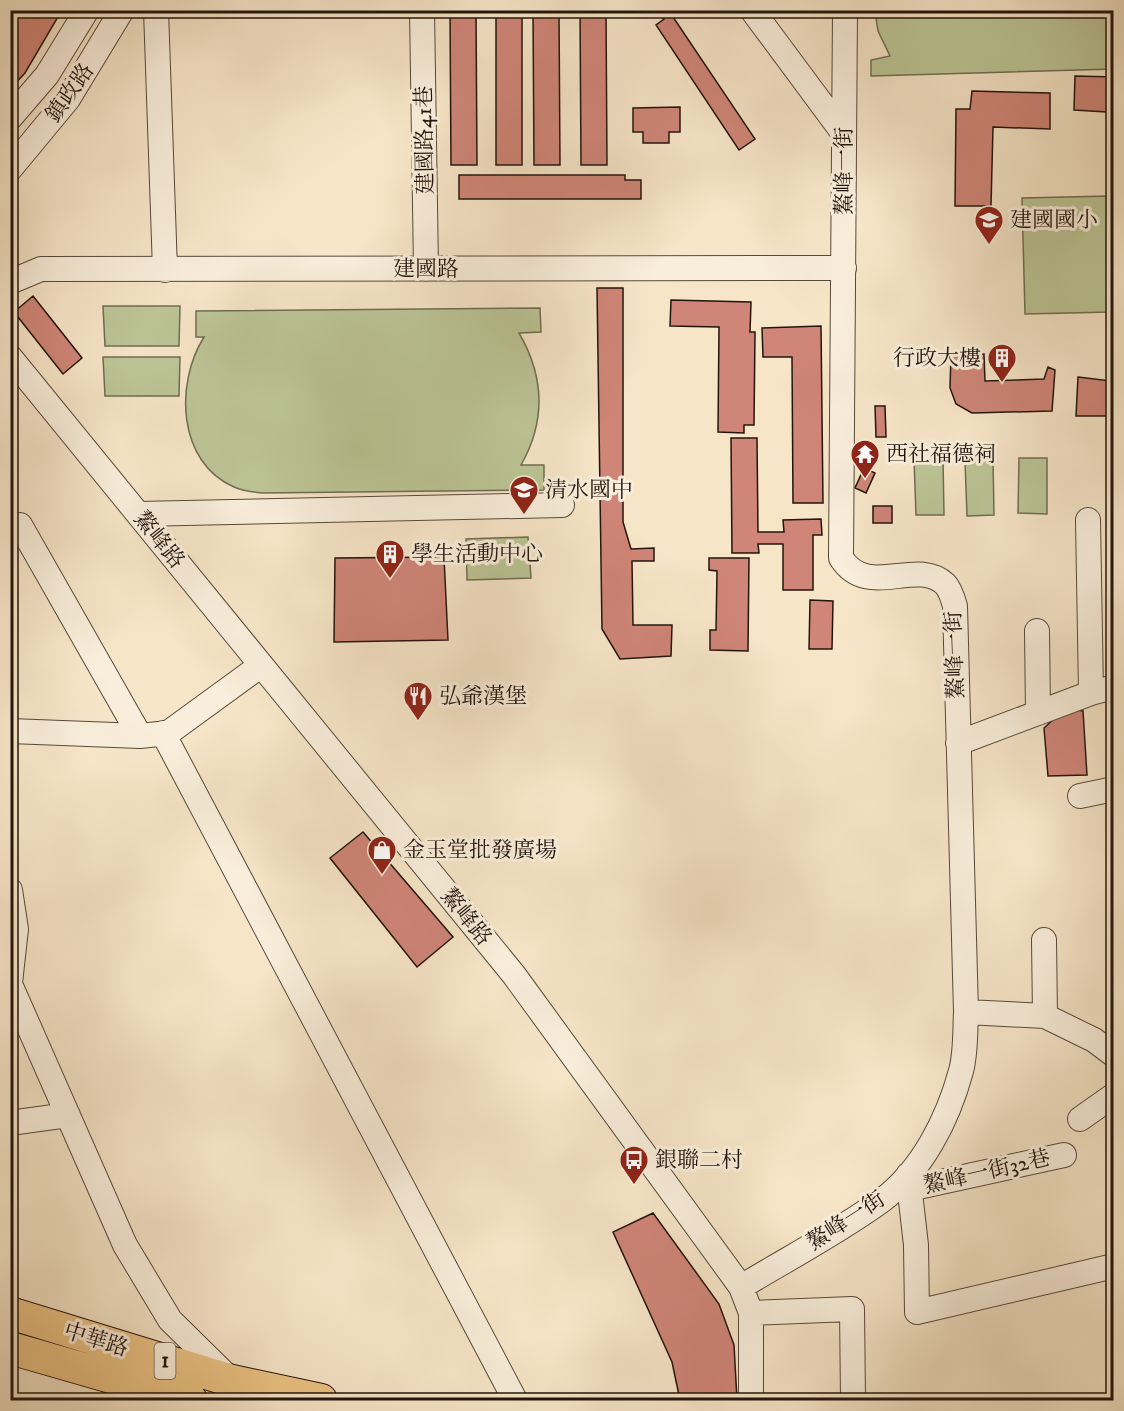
<svg xmlns="http://www.w3.org/2000/svg" width="1124" height="1411" font-family="'IM FELL DW Pica','Noto Serif TC',serif">
	<style>
		.green { fill: #bcc596; stroke: #706c52; stroke-width: 1.5 }
		.building { fill: #cf8577; stroke: #23140d; stroke-width: 1.5 }
		.lines { fill: none; stroke-linecap: round; stroke-linejoin: round }
		.minor-casing { stroke: #58483c; stroke-width: 26 }
		.major-casing { stroke: #23140d; stroke-width: 34 }
		.minor { stroke: #f9eedb; stroke-width: 24 }
		.major { stroke: #ebc284; stroke-width: 32 }
		.labels { text-anchor: middle; dominant-baseline: central; stroke-width: 6; stroke-linejoin: round; paint-order: stroke }
		.shield { fill: #f9eedb; stroke: #63554b; stroke-width: 1.5 }
		.shield-label { font-size: 21px; font-weight: bold; fill: #23140d }
		.street-label { font-size: 22px; fill: #23140d; stroke: #f9eedb }
		.poi-label { font-size: 22px; fill: #23140d; stroke: #f9eedb; text-anchor: start }
	</style>
	<rect width="100%" height="100%" fill="#f6e5c7"/>
	<filter id="stains"><feTurbulence type="fractalNoise" baseFrequency=".00333" numOctaves="4"/><feColorMatrix values="0 0 0 0 .2 0 0 0 0 .09 0 0 0 0 .02 0 0 0 .5 -.17"/></filter>
	<radialGradient id="worn" r=".72"><stop offset=".6" stop-color="#630" stop-opacity="0"/><stop offset="1" stop-color="#630" stop-opacity=".3"/></radialGradient>
	<path class="green" d="M875,11H1113V69L871,76V60L890,56L878,31Z
		M1109,196L1110,312L1025,314L1022,198Z
		M103,306H180L179,346H105Z
		M540,308L541,332L519,333C544,376 546,421 521,465H544V490L262,493C253,492 242,491 234,487C177,462 175,383 204,337H196V311Z
		M103,357H180L179,396H105Z
		M943,458L944,515H916L914,459Z
		M1019,458H1047V514L1018,513Z
		M993,460L994,515L967,516L965,461Z
		M528,537L531,578L467,580L466,539Z"/>
	<path class="building" d="M10,10H62L25,73L10,89Z
		M450,10H476L477,165H451Z
		M496,10H522V165H496Z
		M533,10H559L560,165H534Z
		M580,10H606L607,165H581Z
		M669,11L755,139L739,150L656,25L664,19L662,16Z
		M1075,76L1114,77V117L1107,112L1074,110Z
		M972,91L1050,93V129L993,127L991,206H955L956,109H970Z
		M680,107V132H669V143H643V132H633V108Z
		M459,175H625V180H641V199H459Z
		M597,288H623V522L631,549L654,548V561H632L633,625H672L671,656L620,659L602,629Z
		M33,296L82,358L63,374L14,312Z
		M671,300L751,302L750,332H755L754,425H744V433L718,432L719,327L670,326Z
		M821,326L823,503H793L792,357H763L762,328Z
		M984,354L985,381L1044,379L1048,367L1055,370L1052,411L972,413L956,404L950,388L951,355Z
		M1078,377L1111,381L1114,378V416H1076Z
		M875,406H885L886,437H876Z
		M731,438H757L758,532H784L783,520L821,519L822,535H813V590H783V544H758L759,553H732Z
		M864,468L875,473L866,493L855,488Z
		M873,506H892V523H873Z
		M444,557L448,640L334,642L335,558Z
		M709,558H749L748,651L710,650V630H716L717,571L709,570Z
		M810,600L833,601L832,649H809Z
		M1066,708L1083,711L1087,775L1048,776L1044,728Z
		M363,832L453,937L417,967L330,858Z
		M653,1213L719,1304L734,1345L737,1400H680L672,1362L613,1232Z"/>
	<g class="lines">
		<g class="minor-casing">
			<path id="minor" d="M156,10L165,270
				M422,10L426,269
				M752,10L844,134
				M10,118L47,75L87,10
				M10,169L68,99L122,10
				M10,282L41,269L844,268
				M10,357L514,975L741,1287L751,1313V1400
				M138,514L562,505
				M1088,520L1091,693
				M20,525L140,736
				M1037,631L1038,713
				M10,731L140,736L168,733L260,666
				M163,733L515,1400
				M958,743L1091,693L1114,687
				M1080,796L1114,789
				M10,890L16,929L10,983
				M1044,940L1045,1016
				M10,984L125,1245L170,1320L232,1381L244,1400
				M966,1012L1045,1016L1094,1040L1114,1055
				M1080,1119L1114,1095
				M10,1123L68,1115
				M908,1175L916,1245L917,1312L1114,1266
				M909,1189L1064,1155
				M741,1287C787,1259 837,1233 881,1201C922,1171 948,1119 961,1071C966,1053 965,1031 966,1012L955,606C953,599 950,589 945,584C916,557 868,600 841,558L845,10
				M751,1313L852,1309L853,1400"/>
		</g>
		<g class="major-casing">
			<path id="major" d="M10,1313L232,1381L321,1400
				M10,1348L191,1400"/>
		</g>
		<use href="#minor" class="minor"/>
		<use href="#major" class="major"/>
	</g>
	<defs>
		<g id="school-pin" transform="scale(1.5)"><path d="M0 17L-7.5 6A9.5 9.5 0 1 1 7.5 6Z" fill="#8f2418" stroke="#f9eedb"/><path d="M0-5L7-2L0 1L-7-2ZM-4 1L0 2.5L4 1V4Q0 6-4 4Z" fill="#fff"/></g>
		<g id="building-pin" transform="scale(1.5)"><path d="M0 17L-7.5 6A9.5 9.5 0 1 1 7.5 6Z" fill="#8f2418" stroke="#f9eedb"/><path d="M-4-6H4V6H1V3H-1V6H-4ZM-2.5-4.3h1.7v1.8h-1.7ZM.8-4.3h1.7v1.8H.8ZM-2.5-1h1.7V.8h-1.7ZM.8-1h1.7V.8H.8Z" fill="#fff"/></g>
		<g id="temple-pin" transform="scale(1.5)"><path d="M0 17L-7.5 6A9.5 9.5 0 1 1 7.5 6Z" fill="#8f2418" stroke="#f9eedb"/><path d="M0-6L5-2H3V0L6.5 2.5H4V6H1.5V3h-3V6H-4V2.5H-6.5L-3 0V-2H-5Z" fill="#fff"/></g>
		<g id="restaurant-pin" transform="scale(1.5)"><path d="M0 17L-7.5 6A9.5 9.5 0 1 1 7.5 6Z" fill="#8f2418" stroke="#f9eedb"/><path d="M-5-6h1v4h1v-4h1v4h1v-4h1v5L-1.5 .5V6h-2V.5L-5-1ZM5-6V6H3V1.5H1.5Q1.5-4 5-6Z" fill="#fff"/></g>
		<g id="shop-pin" transform="scale(1.5)"><path d="M0 17L-7.5 6A9.5 9.5 0 1 1 7.5 6Z" fill="#8f2418" stroke="#f9eedb"/><path d="M-5-2.5h2.3a2.7 3.5 0 0 1 5.4 0H5L5.5 6h-11ZM-1.5-2.5h3a1.5 2.3 0 0 0-3 0Z" fill="#fff"/></g>
		<g id="bus-pin" transform="scale(1.5)"><path d="M0 17L-7.5 6A9.5 9.5 0 1 1 7.5 6Z" fill="#8f2418" stroke="#f9eedb"/><path d="M-5-6H5V4H4V6H2V4H-2V6H-4V4H-5ZM-3.5-4V0h7V-4ZM-3.5 1.2v1.5H-2V1.2ZM2 1.2v1.5H3.5V1.2Z" fill="#fff"/></g>
	</defs>
	<g fill-rule="evenodd">
		<use href="#school-pin" x="989" y="220"/>
		<use href="#building-pin" x="1002" y="358"/>
		<use href="#temple-pin" x="865" y="454"/>
		<use href="#school-pin" x="524" y="490"/>
		<use href="#building-pin" x="390" y="554"/>
		<use href="#restaurant-pin" x="418" y="696"/>
		<use href="#shop-pin" x="382" y="850"/>
		<use href="#bus-pin" x="634" y="1160"/>
	</g>
	<g class="labels">
		<rect class="shield" x="154.5" y="1343" width="21" height="36" rx="4.5"/>
		<g class="shield-label">
			<text x="165" y="1361">1</text>
		</g>
		<g class="street-label">
			<text transform="translate(70 93) rotate(-55)">鎮政路</text>
			<text transform="translate(425 140) rotate(-91)">建國路41巷</text>
			<text transform="translate(844 171) rotate(-90)">鰲峰一街</text>
			<text x="426" y="269">建國路</text>
			<text transform="translate(159 540) rotate(51)">鰲峰路</text>
			<text transform="translate(955 655) rotate(-92)">鰲峰一街</text>
			<text transform="translate(466 917) rotate(51)">鰲峰路</text>
			<text transform="translate(987 1172) rotate(-13)">鰲峰一街32巷</text>
			<text transform="translate(846 1221) rotate(-33)">鰲峰一街</text>
			<text transform="translate(96 1340) rotate(17)">中華路</text>
		</g>
		<g class="poi-label">
			<text x="1010" y="220">建國國小</text>
			<text x="981" y="358" text-anchor="end">行政大樓</text>
			<text x="886" y="454">西社福德祠</text>
			<text x="545" y="490">清水國中</text>
			<text x="411" y="554">學生活動中心</text>
			<text x="439" y="696">弘爺漢堡</text>
			<text x="403" y="850">金玉堂批發廣場</text>
			<text x="655" y="1160">銀聯二村</text>
		</g>
	</g>
	<rect width="1124" height="1411" fill="none" stroke="#f6e5c7" stroke-width="36"/>
	<rect x="12" y="12" width="1100" height="1387" fill="none" stroke="#23140d" stroke-width="3"/>
	<rect x="18" y="18" width="1088" height="1375" fill="none" stroke="#23140d" stroke-width="1.5"/>
	<rect width="100%" height="100%" filter="url(#stains)"/>
	<rect width="100%" height="100%" fill="url(#worn)"/>
</svg>
